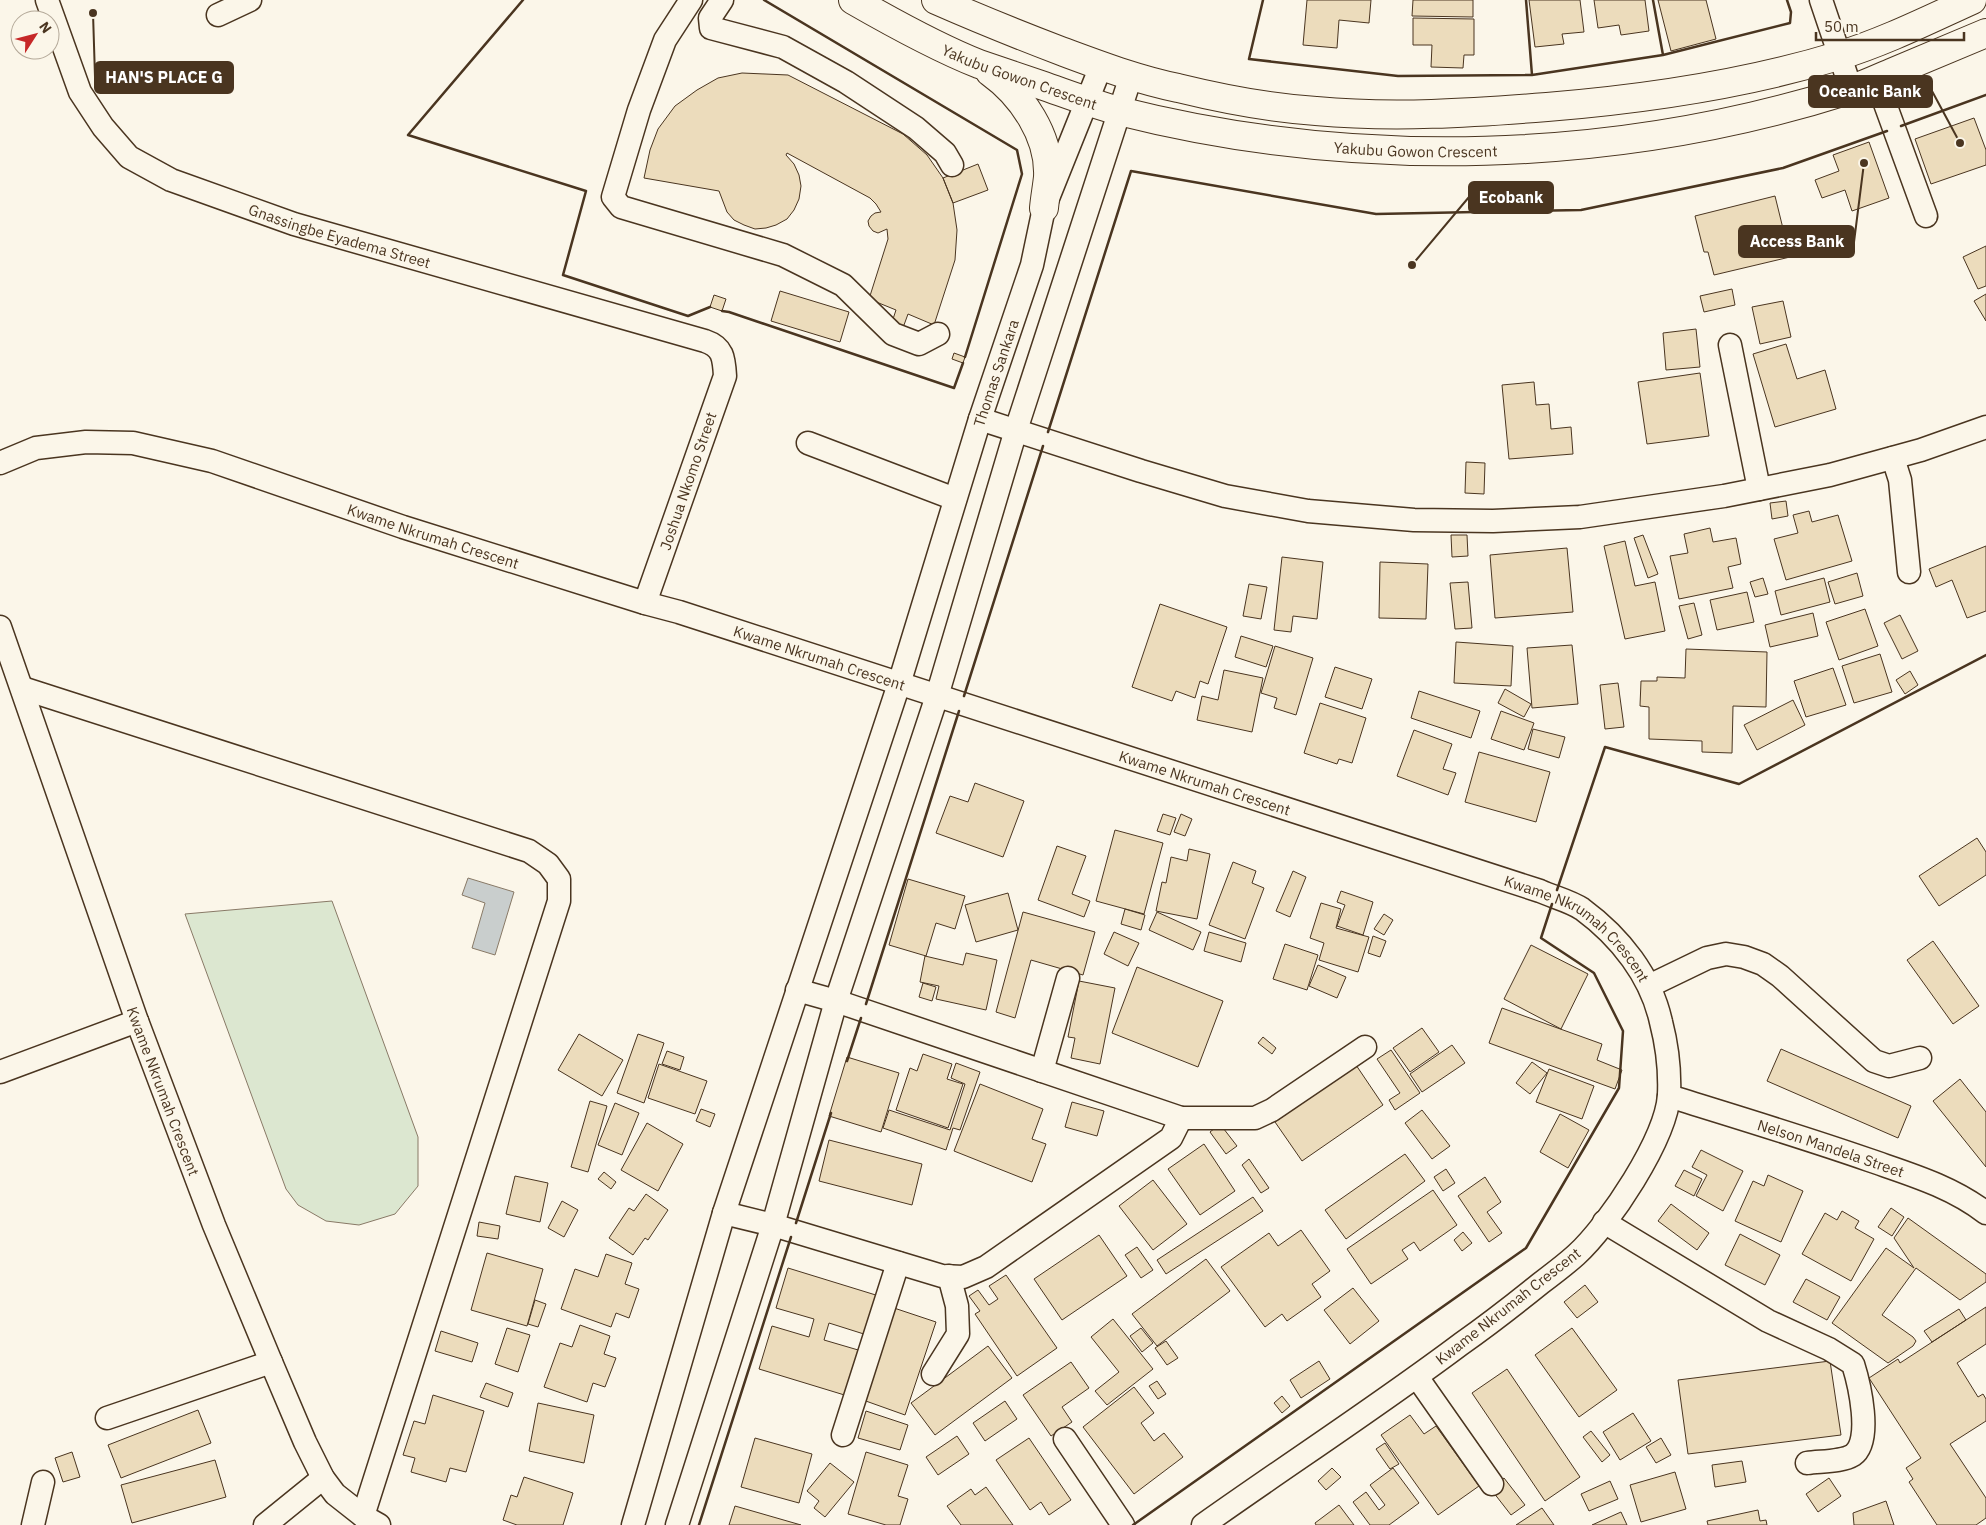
<svg xmlns="http://www.w3.org/2000/svg" width="1986" height="1525" font-family="'IBM Plex Sans',sans-serif">
	<style>
		.green { fill: #dce7d0; stroke: #887966 }
		.water { fill: #c9cecd; stroke: #887966 }
		.building { fill: #ecdcbc; stroke: #4a3520 }
		.lines { fill: none; stroke-linecap: round; stroke-linejoin: round }
		.minor-casing { stroke: #4a3520; stroke-width: 25 }
		.major-casing { stroke: #4a3520; stroke-width: 30 }
		.minor { stroke: #fbf6e9; stroke-width: 22 }
		.major { stroke: #fbf6e9; stroke-width: 28 }
		.wall { stroke: #4a3520; stroke-width: 2.5 }
		.labels { text-anchor: middle; dominant-baseline: central; stroke-width: 4; stroke-linejoin: round; paint-order: stroke }
		.street-label { font-size: 15px; fill: #4a3520; stroke: #fbf6e9 }
		.leader { fill: none; stroke: #4a3520; stroke-width: 2 }
		.callout-dot { fill: #4a3520; stroke: #fbf6e9; stroke-width: 2 }
		.callout { fill: #4a3520; stroke: #4a3520; stroke-width: 2 }
		.callout-label { font-size: 16px; text-anchor: middle; font-weight: bold; fill: #fff }
	</style>
	<rect width="100%" height="100%" fill="#fbf6e9"/>
	<path class="green" d="M332,901L418,1137V1186L395,1214L359,1225L326,1221L298,1205L286,1189L185,914Z"/>
	<path class="water" d="M468,878L514,892L495,955L472,948L485,903L462,895Z"/>
	<path class="building" d="M1307,0H1371L1369,23L1339,20L1337,48L1303,45Z
		M1413,0H1473V17L1412,16Z
		M1529,0H1580L1584,32L1562,34L1564,44L1535,47Z
		M1594,0H1645L1649,31L1621,35L1619,25L1598,28Z
		M1658,0H1706L1716,39L1671,51Z
		M1413,18L1474,19V55H1464L1463,68L1431,67L1432,45H1413Z
		M742,73L788,75L903,134L927,155L943,178L953,203L957,230L955,260L934,325L908,314L904,325L901,327L893,319L896,310L869,299L888,239L887,229L878,233L873,231L869,226L868,221L871,216L875,213L881,212L876,204L870,198L787,153L786,155L794,164L799,175L801,186L799,199L794,210L787,219L776,225L766,228L755,229L744,225L734,220L727,212L719,191L644,178L650,150L658,129L675,106L697,90L718,78Z
		M1974,118L1986,150V165L1931,184L1915,139Z
		M1869,142L1889,198L1852,211L1845,190L1822,198L1815,180L1839,171L1833,155Z
		M978,164L988,190L953,203L943,178Z
		M1775,196L1790,257L1714,275L1708,252H1704L1695,216Z
		M1986,246V286L1978,289L1963,257Z
		M1732,289L1735,305L1704,312L1700,296Z
		M780,291L849,312L840,342L771,321Z
		M1986,294V321L1974,301Z
		M714,295L726,299L722,311L710,307Z
		M1783,301L1791,337L1760,344L1752,307Z
		M1696,329L1700,367L1666,370L1663,333Z
		M1786,344L1797,379L1825,370L1836,409L1775,427L1753,354Z
		M954,353L965,357L963,363L952,359Z
		M1700,373L1709,436L1647,444L1638,382Z
		M1534,382L1536,405L1549,404L1551,429L1571,427L1573,454L1509,459L1502,385Z
		M1466,462L1485,463L1484,494L1465,493Z
		M1786,501L1788,516L1772,519L1770,503Z
		M1809,511L1812,522L1838,515L1852,561L1786,580L1774,539L1798,533L1793,515Z
		M1710,528L1713,542L1736,538L1741,564L1728,567L1733,588L1679,599L1670,556L1688,553L1684,534Z
		M1451,535H1467L1468,556L1452,557Z
		M1643,535L1658,574L1648,578L1634,538Z
		M1625,541L1635,586L1655,582L1665,631L1625,639L1604,546Z
		M1986,546V611L1967,618L1952,580L1936,587L1929,569Z
		M1567,548L1573,612L1495,618L1490,555Z
		M1282,557L1323,562L1317,619L1293,616L1291,632L1274,630Z
		M1380,562L1428,564L1426,619L1379,618Z
		M1857,573L1863,596L1835,604L1828,582Z
		M1763,578L1768,594L1755,597L1750,582Z
		M1824,578L1830,602L1781,615L1775,591Z
		M1468,582L1472,628L1455,629L1450,583Z
		M1249,584L1267,587L1261,619L1243,616Z
		M1747,592L1754,622L1717,630L1710,600Z
		M1694,603L1702,635L1688,639L1679,606Z
		M1160,604L1227,627L1208,684L1200,681L1195,698L1176,691L1172,701L1132,687Z
		M1865,609L1878,646L1839,660L1826,622Z
		M1813,613L1818,636L1770,647L1765,625Z
		M1900,615L1918,651L1902,659L1884,623Z
		M1241,636L1273,646L1266,667L1235,657Z
		M1456,642L1513,646L1511,686L1454,683Z
		M1572,645L1578,704L1532,708L1527,648Z
		M1275,646L1313,658L1296,715L1274,708L1277,698L1261,693Z
		M1686,649L1767,652L1766,707L1733,706L1732,753L1702,752V741L1649,739V707L1640,706L1641,681H1657V677L1685,678Z
		M1880,654L1892,692L1854,703L1842,666Z
		M1335,667L1372,679L1362,709L1325,697Z
		M1833,668L1846,705L1806,717L1794,681Z
		M1224,670L1263,678L1252,732L1197,720L1202,696L1218,700Z
		M1910,671L1918,685L1905,694L1896,680Z
		M1618,683L1624,727L1605,729L1600,685Z
		M1505,689L1531,704L1524,717L1498,703Z
		M1419,691L1480,711L1471,738L1411,718Z
		M1793,700L1805,725L1757,750L1744,725Z
		M1320,703L1366,718L1352,763L1339,759L1337,764L1304,753Z
		M1501,711L1534,723L1524,750L1491,739Z
		M1533,729L1565,737L1559,758L1528,749Z
		M1414,730L1452,744L1443,769L1456,773L1448,795L1397,776Z
		M1479,752L1550,772L1536,822L1465,802Z
		M975,783L1024,801L1003,857L936,833L950,796L968,802Z
		M1163,814L1176,818L1170,835L1157,831Z
		M1181,814L1192,819L1185,836L1174,832Z
		M1115,830L1163,843L1144,914L1096,901Z
		M1977,838L1986,852V875L1939,906L1919,876Z
		M1057,846L1086,856L1072,894L1090,901L1084,917L1038,900Z
		M1189,849L1210,854L1197,919L1156,911L1162,882L1166,883L1171,857L1187,861Z
		M1233,862L1256,871L1252,883L1264,888L1245,939L1209,925Z
		M1293,871L1306,877L1290,917L1276,911Z
		M908,879L965,896L955,929L936,923L926,956L889,945Z
		M1341,891L1373,902L1363,935L1337,926L1345,905L1337,902Z
		M1008,893L1018,930L976,942L965,905Z
		M1321,903L1341,909L1336,928L1369,937L1358,972L1319,960L1324,943L1310,938Z
		M1125,909L1145,915L1141,930L1121,924Z
		M1023,912L1095,932L1083,975L1031,960L1015,1018L996,1012Z
		M1157,912L1201,932L1193,950L1149,930Z
		M1384,914L1393,920L1384,935L1374,929Z
		M1114,932L1139,943L1128,966L1104,954Z
		M1209,932L1246,943L1241,962L1204,951Z
		M1373,936L1386,941L1380,957L1368,953Z
		M1933,941L1979,1006L1953,1024L1907,960Z
		M1285,944L1318,955L1307,990L1273,979Z
		M1531,945L1588,974L1561,1029L1504,999Z
		M966,953L997,960L986,1010L936,999L939,986L920,982L925,956L963,965Z
		M1318,965L1346,977L1337,998L1309,986Z
		M1137,967L1223,1001L1198,1067L1112,1033Z
		M1079,981L1115,988L1100,1064L1071,1058L1075,1038L1068,1037Z
		M923,983L936,987L932,1001L919,997Z
		M1502,1008L1602,1044L1597,1060L1622,1070L1615,1089L1489,1043Z
		M1422,1028L1439,1052L1410,1072L1393,1048Z
		M579,1034L623,1060L602,1096L558,1070Z
		M638,1034L664,1043L644,1103L617,1093Z
		M1263,1037L1276,1048L1272,1054L1258,1043Z
		M1452,1045L1465,1063L1422,1092L1410,1074Z
		M1781,1049L1911,1106L1898,1138L1767,1081Z
		M1391,1050L1420,1093L1395,1110L1389,1100L1400,1093L1377,1059Z
		M667,1051L684,1057L680,1070L662,1064Z
		M923,1054L952,1064L947,1079L963,1084L948,1128L896,1110L910,1068L917,1071Z
		M847,1057L899,1073L881,1132L829,1116Z
		M1532,1062L1547,1073L1530,1094L1516,1083Z
		M956,1063L980,1072L960,1130L953,1128L946,1150L883,1128L889,1110L950,1130L965,1084L951,1078Z
		M659,1064L707,1081L695,1114L648,1098Z
		M1356,1065L1383,1105L1302,1161L1275,1122Z
		M1549,1069L1594,1086L1582,1119L1536,1102Z
		M1960,1079L1986,1112V1167L1933,1101Z
		M980,1084L1043,1109L1032,1139L1046,1144L1032,1182L954,1151Z
		M590,1101L607,1106L588,1172L571,1167Z
		M1072,1102L1104,1111L1097,1136L1065,1127Z
		M615,1103L639,1113L622,1155L598,1145Z
		M701,1109L715,1114L710,1127L696,1121Z
		M1422,1110L1450,1146L1432,1159L1405,1123Z
		M1560,1114L1589,1130L1568,1168L1540,1152Z
		M647,1123L683,1144L658,1191L621,1170Z
		M1220,1124L1237,1146L1226,1154L1210,1132Z
		M829,1140L922,1164L912,1205L819,1181Z
		M1204,1144L1235,1191L1200,1215L1168,1169Z
		M1701,1150L1743,1171L1723,1211L1696,1196L1707,1175L1692,1167Z
		M1405,1154L1425,1181L1346,1239L1325,1210Z
		M1249,1159L1269,1188L1261,1193L1242,1165Z
		M1446,1169L1455,1183L1443,1191L1434,1177Z
		M1684,1170L1702,1179L1694,1196L1675,1186Z
		M604,1172L616,1182L611,1189L598,1179Z
		M1768,1175L1803,1191L1781,1242L1735,1221L1753,1181L1764,1186Z
		M515,1176L548,1183L540,1222L506,1214Z
		M1485,1177L1501,1202L1487,1212L1502,1233L1489,1242L1458,1196Z
		M1153,1180L1187,1224L1153,1250L1119,1206Z
		M1433,1190L1457,1225L1420,1251L1414,1242L1402,1250L1408,1259L1371,1284L1347,1249Z
		M646,1194L668,1210L648,1240L645,1238L633,1255L609,1238L629,1208L634,1211Z
		M1253,1197L1263,1211L1166,1274L1157,1260Z
		M562,1201L578,1210L564,1237L548,1228Z
		M1671,1204L1709,1233L1697,1250L1658,1221Z
		M1891,1208L1904,1217L1892,1236L1878,1227Z
		M1842,1211L1859,1221L1855,1228L1874,1239L1851,1281L1802,1254L1825,1213L1837,1220Z
		M1908,1218L1986,1274V1282L1960,1300L1916,1268L1882,1315L1913,1337L1916,1341L1913,1346L1888,1363L1832,1323L1886,1248L1914,1268L1894,1238Z
		M479,1222L500,1226L498,1239L477,1236Z
		M1301,1230L1330,1271L1312,1284L1321,1297L1287,1321L1282,1314L1265,1327L1221,1267L1269,1233L1278,1246Z
		M1463,1232L1472,1243L1462,1251L1454,1240Z
		M1740,1234L1780,1255L1765,1285L1725,1265Z
		M1099,1235L1127,1276L1062,1320L1034,1279Z
		M1137,1247L1153,1270L1141,1278L1125,1255Z
		M487,1253L543,1269L527,1326L471,1310Z
		M606,1254L632,1263L625,1284L639,1289L629,1318L616,1313L611,1327L561,1309L575,1269L598,1277Z
		M1206,1259L1230,1291L1157,1346L1132,1314Z
		M788,1268L879,1296L867,1335L829,1323L824,1340L865,1352L851,1397L759,1369L772,1326L809,1337L814,1319L776,1308Z
		M1006,1275L1057,1348L1017,1376L975,1314L980,1311L969,1296L978,1290L989,1305L998,1299L989,1286Z
		M1806,1279L1840,1297L1827,1320L1793,1302Z
		M1585,1285L1598,1302L1577,1318L1564,1302Z
		M1353,1288L1379,1321L1350,1344L1324,1310Z
		M535,1300L546,1304L538,1327L528,1324Z
		M1986,1307V1344L1957,1363L1978,1397L1983,1394L1986,1399V1421L1950,1444L1986,1498V1518L1976,1525H1937L1909,1482L1913,1479L1906,1468L1921,1458L1869,1378L1898,1359L1900,1363Z
		M894,1308L936,1322L905,1415L863,1400Z
		M1959,1309L1966,1320L1932,1342L1924,1331Z
		M1113,1319L1153,1369L1107,1405L1095,1391L1119,1372L1091,1337Z
		M580,1325L610,1336L604,1354L616,1358L605,1387L593,1383L587,1402L544,1387L560,1343L572,1347Z
		M507,1328L530,1335L518,1372L495,1364Z
		M1141,1328L1153,1343L1142,1352L1130,1336Z
		M1572,1328L1617,1390L1579,1417L1535,1355Z
		M441,1331L478,1343L472,1362L435,1351Z
		M1166,1341L1178,1358L1167,1365L1155,1348Z
		M988,1346L1012,1378L935,1435L911,1403Z
		M1319,1361L1330,1379L1301,1398L1290,1380Z
		M1830,1361L1841,1435L1688,1454L1678,1380Z
		M1071,1362L1089,1388L1062,1407L1072,1422L1051,1436L1023,1395Z
		M1507,1369L1580,1477L1545,1501L1472,1393Z
		M1157,1381L1166,1394L1158,1399L1149,1386Z
		M486,1383L513,1393L508,1407L480,1397Z
		M1134,1387L1154,1413L1141,1423L1154,1441L1164,1433L1183,1457L1134,1494L1083,1427Z
		M433,1395L484,1411L466,1472L450,1468L446,1482L411,1472L415,1458L403,1455L414,1421L425,1424Z
		M1282,1396L1290,1406L1282,1413L1274,1403Z
		M1005,1401L1017,1419L985,1441L973,1423Z
		M538,1403L594,1415L584,1463L529,1451Z
		M198,1410L211,1443L121,1478L108,1445Z
		M866,1411L908,1425L900,1450L858,1438Z
		M1633,1413L1651,1441L1620,1460L1603,1432Z
		M1410,1415L1424,1434L1436,1426L1479,1486L1438,1515L1381,1435Z
		M1591,1431L1610,1455L1602,1462L1583,1437Z
		M957,1436L969,1454L938,1475L926,1457Z
		M755,1438L812,1454L799,1503L741,1487Z
		M1029,1438L1071,1500L1049,1515L1041,1502L1030,1510L996,1460Z
		M1661,1438L1671,1455L1656,1463L1646,1447Z
		M1385,1443L1399,1464L1390,1469L1376,1449Z
		M72,1452L80,1477L63,1482L55,1458Z
		M866,1452L908,1465L898,1496L908,1499L900,1525H886L848,1514Z
		M215,1460L226,1497L132,1523L121,1485Z
		M1742,1461L1746,1482L1715,1487L1712,1465Z
		M830,1463L854,1482L825,1517L814,1508L819,1501L807,1491Z
		M1332,1468L1341,1477L1326,1490L1318,1481Z
		M1393,1468L1419,1503L1389,1525H1370L1353,1502L1366,1492L1379,1510L1385,1505L1370,1485Z
		M1675,1472L1686,1509L1641,1522L1630,1485Z
		M524,1477L573,1493L563,1525H517L503,1520L511,1495L517,1497Z
		M1504,1478L1525,1505L1511,1515L1490,1488Z
		M1829,1478L1841,1496L1818,1512L1806,1494Z
		M1610,1481L1618,1499L1589,1511L1581,1494Z
		M986,1487L1013,1525H961L947,1506L971,1489L975,1495Z
		M1886,1501L1894,1525H1854L1853,1513Z
		M1339,1505L1354,1525H1316L1315,1523Z
		M735,1506L801,1525H729Z
		M1542,1508L1554,1525H1516Z
		M1758,1510L1760,1521L1766,1520L1767,1525H1708L1707,1521Z
		M1621,1512L1627,1525H1592Z"/>
	<g class="lines">
		<g class="minor-casing">
			<g id="minor">
				<path id="s1" d="M47,0L80,92L103,127L129,157L171,180L294,224L705,341C723,347 724,358 725,376L645,603"/>
				<path d="M691,0L665,40L639,110L613,197L621,207L783,255L843,285L893,334L919,344L938,334"/>
				<path d="M722,0L710,18L711,28L783,47L846,82L916,128L945,153L952,165"/>
				<path d="M1821,0L1851,89"/>
				<path d="M218,15L250,0"/>
				<path d="M1876,79L1926,216"/>
				<path d="M1730,345L1759,489"/>
				<path d="M980,419L1141,471L1225,496L1308,511L1414,520L1493,521L1580,517L1724,496L1830,475L1921,450L1986,427"/>
				<path d="M808,443L955,499"/>
				<path d="M1893,458L1900,480L1909,572"/>
				<path id="s2" d="M0,463L36,448L86,442L133,443L212,461L403,527L645,603L679,612L1540,891C1553,897 1570,901 1582,909C1620,937 1651,976 1661,1022C1667,1045 1670,1072 1669,1095C1666,1139 1609,1225 1576,1255C1565,1265 1553,1274 1541,1283C1515,1304 1488,1325 1461,1344C1377,1407 1289,1464 1203,1525"/>
				<path id="s3" d="M0,627L137,1021L214,1225L271,1362L305,1442L323,1478L335,1494L363,1516L379,1525"/>
				<path d="M22,688L529,851L548,864L559,879V901L363,1516"/>
				<path d="M1649,986L1707,958L1726,954L1744,957L1763,964L1780,976L1874,1061L1889,1066L1920,1058"/>
				<path d="M1042,1071L1068,978"/>
				<path d="M0,1072L137,1021"/>
				<path id="s4" d="M1669,1096C1736,1117 1803,1137 1869,1160C1909,1174 1951,1186 1986,1213"/>
				<path d="M1181,1118H1255L1272,1110L1365,1047"/>
				<path d="M724,1213L773,1225L942,1276L963,1277L986,1267L1171,1138L1181,1118L836,1001L797,990"/>
				<path d="M1604,1222L1768,1321L1829,1349L1853,1364C1859,1383 1873,1441 1853,1455C1842,1462 1821,1461 1807,1463"/>
				<path d="M933,1374L958,1334L957,1306L949,1276"/>
				<path d="M1417,1377L1492,1484"/>
				<path d="M107,1418L271,1362"/>
				<path d="M843,1435L898,1263"/>
				<path d="M1065,1439L1123,1525"/>
				<path d="M33,1525L43,1482"/>
				<path d="M265,1525L323,1478"/>
				<path id="s5" d="M633,1525L724,1213L899,684L980,419L1032,265L1044,208L1101,66"/>
				<path d="M677,1525L773,1225L836,1001L937,696L1016,430L1131,76"/>
			</g>
		</g>
		<g class="major-casing">
			<g id="major">
				<path id="s6" d="M853,0C893,23 936,47 979,64C1000,71 1020,78 1041,85C1067,94 1093,104 1119,111C1356,171 1616,164 1849,90C1864,85 1879,78 1893,72C1924,59 1955,46 1986,33"/>
				<path d="M936,0C977,18 1019,35 1061,51C1099,65 1138,80 1178,88C1223,99 1270,108 1316,111C1393,118 1471,113 1547,107C1645,99 1743,85 1838,56C1884,42 1928,20 1972,0"/>
				<path d="M990,72C1022,95 1050,136 1048,177C1047,187 1045,197 1044,208"/>
			</g>
		</g>
		<use href="#minor" class="minor"/>
		<use href="#major" class="major"/>
		<path class="wall" d="M523,0L408,135L586,191L563,275L688,316L710,307
			M764,0L1017,150L1022,174L965,357
			M1263,0L1249,59L1398,76L1532,75L1663,55L1790,23L1791,12L1787,0
			M1526,0L1532,75
			M1653,0L1663,55
			M1901,126L1986,95
			M722,311L729,312L954,388L963,363
			M1048,432L1131,171L1376,214L1581,210L1783,168L1887,131
			M964,696L1043,446
			M1557,890L1605,747L1739,784L1986,655
			M866,1004L959,711
			M847,1061L861,1018
			M796,1223L831,1113
			M699,1525L791,1237
			M1133,1525L1526,1248L1619,1088L1623,1031L1594,973L1541,938L1552,904"/>
	</g>
	<g class="labels">
		<g class="street-label">
			<text stroke="none"><textPath href="#s6" startOffset="184">Yakubu Gowon Crescent</textPath></text>
			<text stroke="none"><textPath href="#s6" startOffset="589">Yakubu Gowon Crescent</textPath></text>
			<text stroke="none"><textPath href="#s1" startOffset="405">Gnassingbe Eyadema Street</textPath></text>
			<text stroke="none"><textPath href="#s5" startOffset="1208">Thomas Sankara</textPath></text>
			<text transform="translate(688 481) rotate(-71)">Joshua Nkomo Street</text>
			<text stroke="none"><textPath href="#s2" startOffset="451">Kwame Nkrumah Crescent</textPath></text>
			<text stroke="none"><textPath href="#s2" startOffset="856">Kwame Nkrumah Crescent</textPath></text>
			<text stroke="none"><textPath href="#s2" startOffset="1261">Kwame Nkrumah Crescent</textPath></text>
			<text stroke="none"><textPath href="#s2" startOffset="1666">Kwame Nkrumah Crescent</textPath></text>
			<text stroke="none"><textPath href="#s3" startOffset="492">Kwame Nkrumah Crescent</textPath></text>
			<text stroke="none"><textPath href="#s4" startOffset="170">Nelson Mandela Street</textPath></text>
			<text transform="translate(1508 1306) rotate(-38)">Kwame Nkrumah Crescent</text>
		</g>
	</g>
	<path class="leader" d="M93 13L95 77M1960 143L1932 91M1412 265L1469 197M1864 163L1854 242"/>
	<g class="callout-dot">
		<circle cx="93" cy="13" r="5"/>
		<circle cx="1960" cy="143" r="5"/>
		<circle cx="1412" cy="265" r="5"/>
		<circle cx="1864" cy="163" r="5"/>
	</g>
	<g class="callout">
		<rect x="95" y="62" width="138" height="31" rx="5"/>
		<rect x="1809" y="76" width="123" height="31" rx="5"/>
		<rect x="1469" y="182" width="84" height="31" rx="5"/>
		<rect x="1739" y="226" width="115" height="31" rx="5"/>
	</g>
	<g class="callout-label">
		<text x="164" y="83">HAN'S PLACE G</text>
		<text x="1870" y="97">Oceanic Bank</text>
		<text x="1511" y="203">Ecobank</text>
		<text x="1797" y="247">Access Bank</text>
	</g>
	<g transform="translate(35 35) rotate(54)"><circle r="24" fill="#fbf6e9" stroke="#b4a999"/>
	<path d="M0-4L9 19L0 12L-9 19Z" fill="#c62828"/>
	<text y="-8" font-size="14" font-weight="bold" text-anchor="middle" fill="#4a3520">N</text>
	</g>
	<path d="M1816 32v8h148v-8" fill="none" stroke="#4a3520" stroke-width="2.5"/>
	<text x="1824" y="32" font-size="15" fill="#4a3520" stroke="#fbf6e9" stroke-width="4" paint-order="stroke">50 m</text>
</svg>
